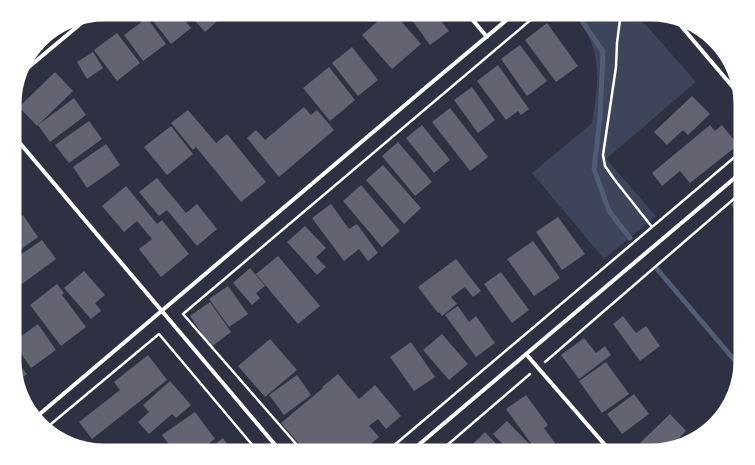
<svg xmlns="http://www.w3.org/2000/svg" width="755" height="465" font-family="'Public Sans',sans-serif">
	<style>
		.green { fill: #3c4559 }
		.lines { fill: none; stroke-linecap: round; stroke-linejoin: round }
		.stream { stroke: #4f5d75; stroke-width: 5 }
		.building { fill: #626471 }
		.path { stroke: #fff; stroke-width: 2.5 }
		.minor { stroke: #fff; stroke-width: 4 }
		.rim { fill: none; stroke: #fff; stroke-width: 5 }
	</style>
	<rect width="100%" height="100%" fill="#2d3142"/>
	<path class="green" d="M572,12H629L645,24L696,82L606,159L656,216L604,259L532,173L592,123C599,80 604,48 572,12Z"/>
	<g class="lines">
		<path class="stream" d="M576,12L603,52L600,118L594,169L609,211L630,238
			M657,269L742,369"/>
	</g>
	<path class="building" d="M146,12H178L191,28L171,44Z
		M187,12H222L224,15L205,32Z
		M378,12H393L421,44L392,69L362,35L377,22L372,17Z
		M406,12H434L449,31L430,45Z
		M147,18L166,44L143,61L124,35Z
		M547,23L578,66L556,82L525,40Z
		M117,33L140,63L117,81L94,50Z
		M520,45L547,81L527,96L501,59Z
		M352,47L378,80L358,96L332,63Z
		M93,52L103,68L87,79L77,62Z
		M498,65L529,109L521,115L518,111L506,120L477,81Z
		M329,67L355,100L330,121L303,88Z
		M55,72L73,91L37,126L19,107Z
		M472,87L495,120L478,133L454,100Z
		M692,96L710,114L688,135L683,130L667,145L654,132Z
		M74,98L86,115L50,142L38,125Z
		M304,107L311,115L317,110L334,130L279,177L247,138L256,130L265,140Z
		M450,108L488,157L470,171L432,122Z
		M188,110L216,143L227,134L266,182L241,202L196,147L193,150L171,123Z
		M89,121L102,139L69,163L55,145Z
		M422,125L450,160L434,173L406,138Z
		M710,125L715,131L722,125L738,145L690,183L680,171L662,186L652,173Z
		M171,126L193,154L167,175L144,147Z
		M398,142L432,182L415,196L382,156Z
		M106,144L120,165L87,188L73,167Z
		M383,165L421,208L404,224L366,180Z
		M157,178L186,213L197,204L217,229L197,246L167,210L159,216L139,192Z
		M361,185L400,231L382,247L343,201Z
		M126,186L157,224L162,220L189,254L161,277L139,249L152,239L137,221L124,232L102,206Z
		M743,196V221L731,205Z
		M331,204L349,229L357,224L378,253L368,261L359,249L344,261L312,218Z
		M23,215L38,237L13,255V222Z
		M558,217L585,254L562,270L536,232Z
		M305,226L326,248L316,257L326,267L317,275L287,242Z
		M743,226V241L736,231Z
		M42,240L56,259L18,287L13,280V260Z
		M533,241L560,278L534,296L507,259Z
		M278,256L320,306L298,324L256,274Z
		M456,259L481,291L473,297L465,287L451,297L457,304L442,316L439,312L438,313L418,287Z
		M250,268L265,286L256,293L260,298L252,305L233,283Z
		M84,271L105,295L95,303L101,311L91,319L64,288Z
		M501,272L529,310L512,323L484,284Z
		M57,284L64,293L62,295L86,327L61,346L30,305Z
		M228,286L248,314L229,327L209,299Z
		M210,302L231,332L211,347L190,316Z
		M458,306L469,322L476,316L495,343L476,357L445,315Z
		M623,316L636,333L646,326L660,346L640,361L613,324Z
		M38,324L56,350L31,368L13,342Z
		M442,334L468,364L449,380L423,350Z
		M584,338L596,353L605,346L611,355L579,379L561,355Z
		M270,339L297,370L265,397L238,366Z
		M411,342L435,377L414,391L390,357Z
		M148,355L167,380L92,439L79,422L120,390L114,382Z
		M13,357L27,374L16,383L13,372Z
		M606,362L629,394L602,413L579,381Z
		M338,374L359,399L375,385L401,416L386,429L378,419L369,426L379,437L360,453H318L315,449L310,453H307L281,423L323,388L322,387Z
		M297,375L311,395L284,415L269,395Z
		M170,381L191,405L176,418L172,414L149,434L138,422L149,412L143,405Z
		M634,394L649,414L622,434L607,414Z
		M526,395L548,425L544,428L555,443L542,453H538L506,409Z
		M195,412L215,439L196,453H175L162,435Z
		M670,414L686,431L667,450L656,453H649L640,443Z
		M507,421L537,452L536,453H511L493,434Z
		M485,432L505,453H464Z
		M223,438L234,453H203Z"/>
	<g class="lines">
		<path class="path" d="M621,12L617,43L616,67L603,155L605,166L614,179L652,227
			M545,362L743,191
			M45,429L159,334L259,453
			M304,453L183,314L540,12
			M385,453L743,150
			M438,453L530,374"/>
		<path class="minor" d="M466,12L487,37
			M676,20L743,99
			M18,76L91,15
			M13,135L282,453
			M526,354L612,453
			M35,418L424,89L516,12
			M409,453L743,171"/>
	</g>
	<path d="M0 0H755V465H0ZM104 19H651A85 85 0 0 1 736 104V361A85 85 0 0 1 651 446H104A85 85 0 0 1 19 361V104A85 85 0 0 1 104 19Z" fill="#fff" fill-rule="evenodd"/>
	<path class="rim" d="M104 19H651A85 85 0 0 1 736 104V361A85 85 0 0 1 651 446H104A85 85 0 0 1 19 361V104A85 85 0 0 1 104 19Z"/>
</svg>
